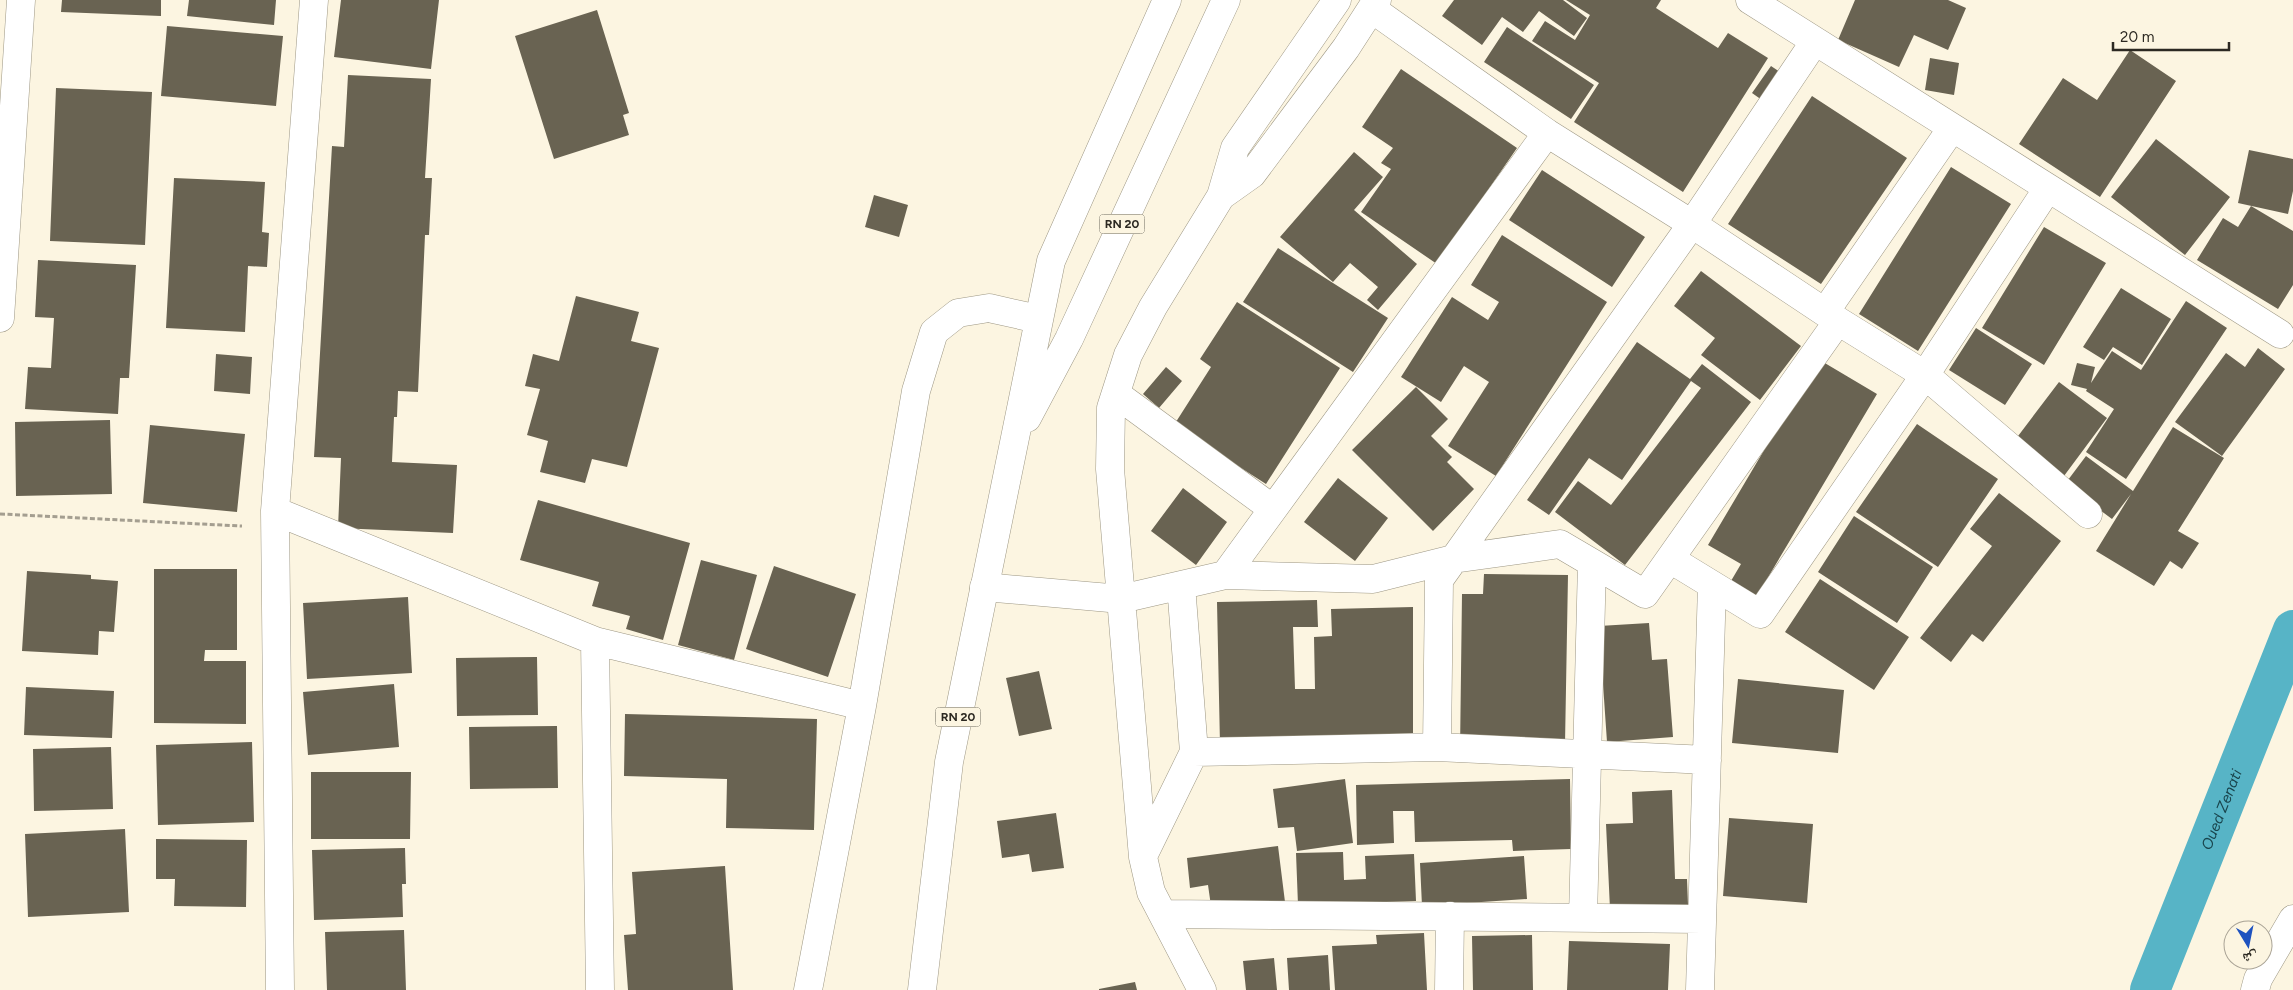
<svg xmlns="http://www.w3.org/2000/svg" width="2293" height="990" font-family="Figtree,'Noto Naskh Arabic',sans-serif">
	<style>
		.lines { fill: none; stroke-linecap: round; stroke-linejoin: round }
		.canal { stroke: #57b4c6; stroke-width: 40 }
		.building { fill: #696352 }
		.minor-casing { stroke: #9d9784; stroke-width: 29 }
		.major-casing { stroke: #9d9784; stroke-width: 29 }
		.path { stroke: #a49e90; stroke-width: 3; stroke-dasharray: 5 2.5; stroke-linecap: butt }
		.minor { stroke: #fff; stroke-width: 28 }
		.major { stroke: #fff; stroke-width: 28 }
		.labels { text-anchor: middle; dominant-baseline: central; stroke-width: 5; stroke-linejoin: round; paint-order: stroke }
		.shield { fill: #fcf5e1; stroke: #6a665b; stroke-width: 1 }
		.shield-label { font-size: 12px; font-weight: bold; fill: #2c2922 }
		.water-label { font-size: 15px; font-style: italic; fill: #19444c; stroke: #fcf5e1 }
	</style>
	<rect width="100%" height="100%" fill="#fcf5e1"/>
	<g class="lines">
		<path class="canal" id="s1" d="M2150,990L2293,630"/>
	</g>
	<path class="building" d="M62,0H161V16L61,12Z
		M189,0H276L274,25L187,16Z
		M341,0H439L431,69L334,57Z
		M1454,0H1563L1587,18L1574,36L1539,11L1523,32L1502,17L1482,45L1442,16Z
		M1566,0H1661L1656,8L1718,48L1728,33L1768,58L1683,192L1574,122L1599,83L1532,41L1545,21L1575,40L1590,15Z
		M1855,0H1948L1966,8L1948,50L1914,35L1899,67L1838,40Z
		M597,10L629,113L623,115L629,135L554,159L515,36Z
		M167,26L283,36L276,106L161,96Z
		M1507,27L1594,85L1571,119L1484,62Z
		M2130,50L2176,81L2100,197L2019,144L2063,78L2097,100Z
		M1930,58L1959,63L1954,95L1925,90Z
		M1771,66L1789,78L1769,105L1752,93Z
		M1401,69L1517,148L1437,264L1361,212L1391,169L1381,163L1393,148L1362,127Z
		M348,75L431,79L425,178H432L429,235H425L418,392L398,391L397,417H394L392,462L457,465L453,533L338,528L341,458L314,457L332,146L344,147Z
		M56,88L152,92L145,245L50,241Z
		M1812,96L1907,158L1821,284L1728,224Z
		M2156,139L2230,197L2185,255L2111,197Z
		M2249,150L2293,159V191L2288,214L2238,203Z
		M1354,152L1383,177L1354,210L1417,264L1378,310L1367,300L1378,287L1350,263L1333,282L1280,237Z
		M1951,167L2011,204L1918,351L1859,314Z
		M1542,170L1645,237L1612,287L1509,220Z
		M174,178L265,182L262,232L269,233L267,267L248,266L245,332L166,328Z
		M874,195L908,205L899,237L865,227Z
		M2251,206L2293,231V285L2278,309L2197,260L2223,218L2238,227Z
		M2044,227L2106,263L2044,365L1982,328Z
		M1502,235L1607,302L1496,476L1448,446L1489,382L1464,366L1441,402L1401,377L1452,297L1488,320L1499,302L1471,285Z
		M1278,248L1388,318L1353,372L1243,302Z
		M38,260L136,265L129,378H120L118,414L25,409L28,367L51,368L54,318L35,317Z
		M1701,271L1801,346L1760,400L1701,355L1715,338L1674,306Z
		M2121,288L2171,319L2142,365L2113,347L2104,360L2083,347Z
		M576,296L639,312L631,341L659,348L627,467L592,459L585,483L540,472L548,441L527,435L540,389L525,386L533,354L559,361Z
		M2186,301L2227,328L2126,479L2086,452L2114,409L2086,391L2087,389L2071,385L2077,363L2095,367L2091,383L2112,351L2141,370Z
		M1237,302L1340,368L1266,484L1174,425L1211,367L1200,359Z
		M1976,328L2032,364L2005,405L1949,370Z
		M1637,342L1690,379L1702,364L1751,402L1625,565L1555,512L1578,481L1611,505L1701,388L1691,381L1622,480L1589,458L1549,515L1527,500Z
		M2258,348L2285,369L2222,456L2175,422L2226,353L2245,367Z
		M216,354L252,357L250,394L214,391Z
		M1818,359L1877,394L1754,601L1728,586L1741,564L1708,545Z
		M1166,367L1182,381L1159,408L1143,394Z
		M2059,382L2107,418L2061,480L2012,444Z
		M1416,387L1448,419L1431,436L1452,457L1447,462L1474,489L1433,531L1352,450Z
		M110,420L112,494L16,496L15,422Z
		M1917,424L1998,479L1938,567L1856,512Z
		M150,425L245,434L237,512L143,503Z
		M2173,427L2224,458L2178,531L2199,543L2182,569L2170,561L2154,586L2096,551L2131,494L2112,519L2065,484L2086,456L2133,491Z
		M1338,478L1388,518L1355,561L1304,522Z
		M1183,488L1227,522L1196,565L1151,531Z
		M1999,493L2061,541L1983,642L1972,634L1951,662L1920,638L1992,546L1970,529Z
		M538,500L690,543L663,640L626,629L630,616L592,606L599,582L520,560Z
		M1854,516L1933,567L1897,623L1818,572Z
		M701,560L757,575L734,660L678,645Z
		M774,566L856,594L828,677L746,649Z
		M154,569H237V650H205L204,661H246V724L154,723Z
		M27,571L91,575V579L118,581L114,632L99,631L98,655L22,651Z
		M1484,574L1568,575L1565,744L1460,751L1462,594H1483Z
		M1820,579L1909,637L1874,690L1785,632Z
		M408,597L412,673L307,679L303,603Z
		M1317,600L1318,627H1293L1295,689H1315L1314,637L1332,636L1331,609L1413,607V736L1220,745L1217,602Z
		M1649,623L1652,660L1667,659L1673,737L1607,742L1599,626Z
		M537,657L538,715L457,716L456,658Z
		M1039,671L1052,729L1019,736L1006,678Z
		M1738,679L1844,690L1838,753L1732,743Z
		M394,684L399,747L308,755L303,692Z
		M26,687L114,691L112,738L24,735Z
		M625,714L817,719L814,830L726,828L727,779L624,776Z
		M557,726L558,788L470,789L469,727Z
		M252,742L254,822L158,825L156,745Z
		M111,747L113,809L34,811L33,749Z
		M311,772H411L410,839H311Z
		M1345,779L1353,843L1297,851L1294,827L1278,828L1273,789Z
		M1570,779L1571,849L1513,851L1512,840L1415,842L1414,811H1393L1394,843L1357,845L1356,785Z
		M1672,790L1675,879H1687L1688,905L1610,909L1606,824L1633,823L1632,792Z
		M1056,813L1064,868L1032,872L1029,854L1002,858L997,821Z
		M1729,818L1813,824L1807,903L1723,896Z
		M125,829L129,912L28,917L25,834Z
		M156,839L247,840L246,907L174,906L175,879H156Z
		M1278,846L1286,910L1213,920L1208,885L1190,888L1187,858Z
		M405,848L406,884H402L403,917L314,920L312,850Z
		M1343,852L1344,880L1366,879L1365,856L1414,854L1416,901L1298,905L1296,853Z
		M1524,856L1527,899L1422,906L1420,863Z
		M725,866L733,990H628L624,935L636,934L632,872Z
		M404,930L406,990H327L325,932Z
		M1424,933L1427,990H1335L1332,946L1377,944L1376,935Z
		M1532,935L1533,990H1473L1472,936Z
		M1569,941L1670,944L1668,990H1567Z
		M1328,955L1330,990H1289L1287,958Z
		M1274,958L1277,990H1246L1243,961Z
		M1135,982L1137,990H1099V989Z"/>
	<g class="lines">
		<g class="minor-casing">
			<path id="minor" d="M1337,0L1235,148L1221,196L1252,174L1346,48L1377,0
				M1750,0L2280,334
				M1372,9L1547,133L1692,224L1838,321L1925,375L2088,514
				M1825,312L1952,128
				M0,318L21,0
				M1116,394L1273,509
				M275,511L595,641L862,706
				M1670,559L1760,614L1925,375L2048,188
				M1225,575L1547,133
				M984,587L1121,599L1225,575L1373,579L1453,559L1560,544L1645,594L1838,321
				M595,641L600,990
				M1437,747L1439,580L1692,224L1815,41
				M1194,752L1437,747L1707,760
				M1143,856L1194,752L1181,585
				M1163,914L1702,919
				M1583,918L1592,563
				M280,990L275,511L314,0
				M808,990L862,706L916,391L934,332L958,313L989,308L1038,319
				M1202,990L1151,892L1143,857L1110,469L1111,408L1128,355L1153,307L1221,196
				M1449,990L1450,916
				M1700,990L1712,585
				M2255,990L2258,979L2293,919"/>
		</g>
		<g class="major-casing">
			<path id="major" d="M1027,418L1069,339L1226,0
				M922,990L949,762L1051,261L1167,0"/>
		</g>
		<path class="path" d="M0,514L242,526"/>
		<use href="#minor" class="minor"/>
		<use href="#major" class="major"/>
	</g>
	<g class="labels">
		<g class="shield">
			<rect x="1099.5" y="214.5" width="45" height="19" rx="4"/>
			<rect x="935.5" y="707.5" width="45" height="19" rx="4"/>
		</g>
		<g class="shield-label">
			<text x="1122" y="224">RN 20</text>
			<text x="958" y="717">RN 20</text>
		</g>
		<g class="water-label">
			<text stroke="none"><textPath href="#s1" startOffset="194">Oued Zenati</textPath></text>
		</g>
	</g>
	<g transform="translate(2248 945) rotate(170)"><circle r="24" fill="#fcf5e1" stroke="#a9a395"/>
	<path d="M0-4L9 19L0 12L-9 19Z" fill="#1e52bf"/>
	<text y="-8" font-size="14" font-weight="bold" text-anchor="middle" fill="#2c2922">ش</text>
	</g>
	<path d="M2113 42v8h116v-8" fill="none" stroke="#2c2922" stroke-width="2.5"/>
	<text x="2120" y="42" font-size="15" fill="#2c2922" stroke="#fcf5e1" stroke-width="4" paint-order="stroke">20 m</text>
</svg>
